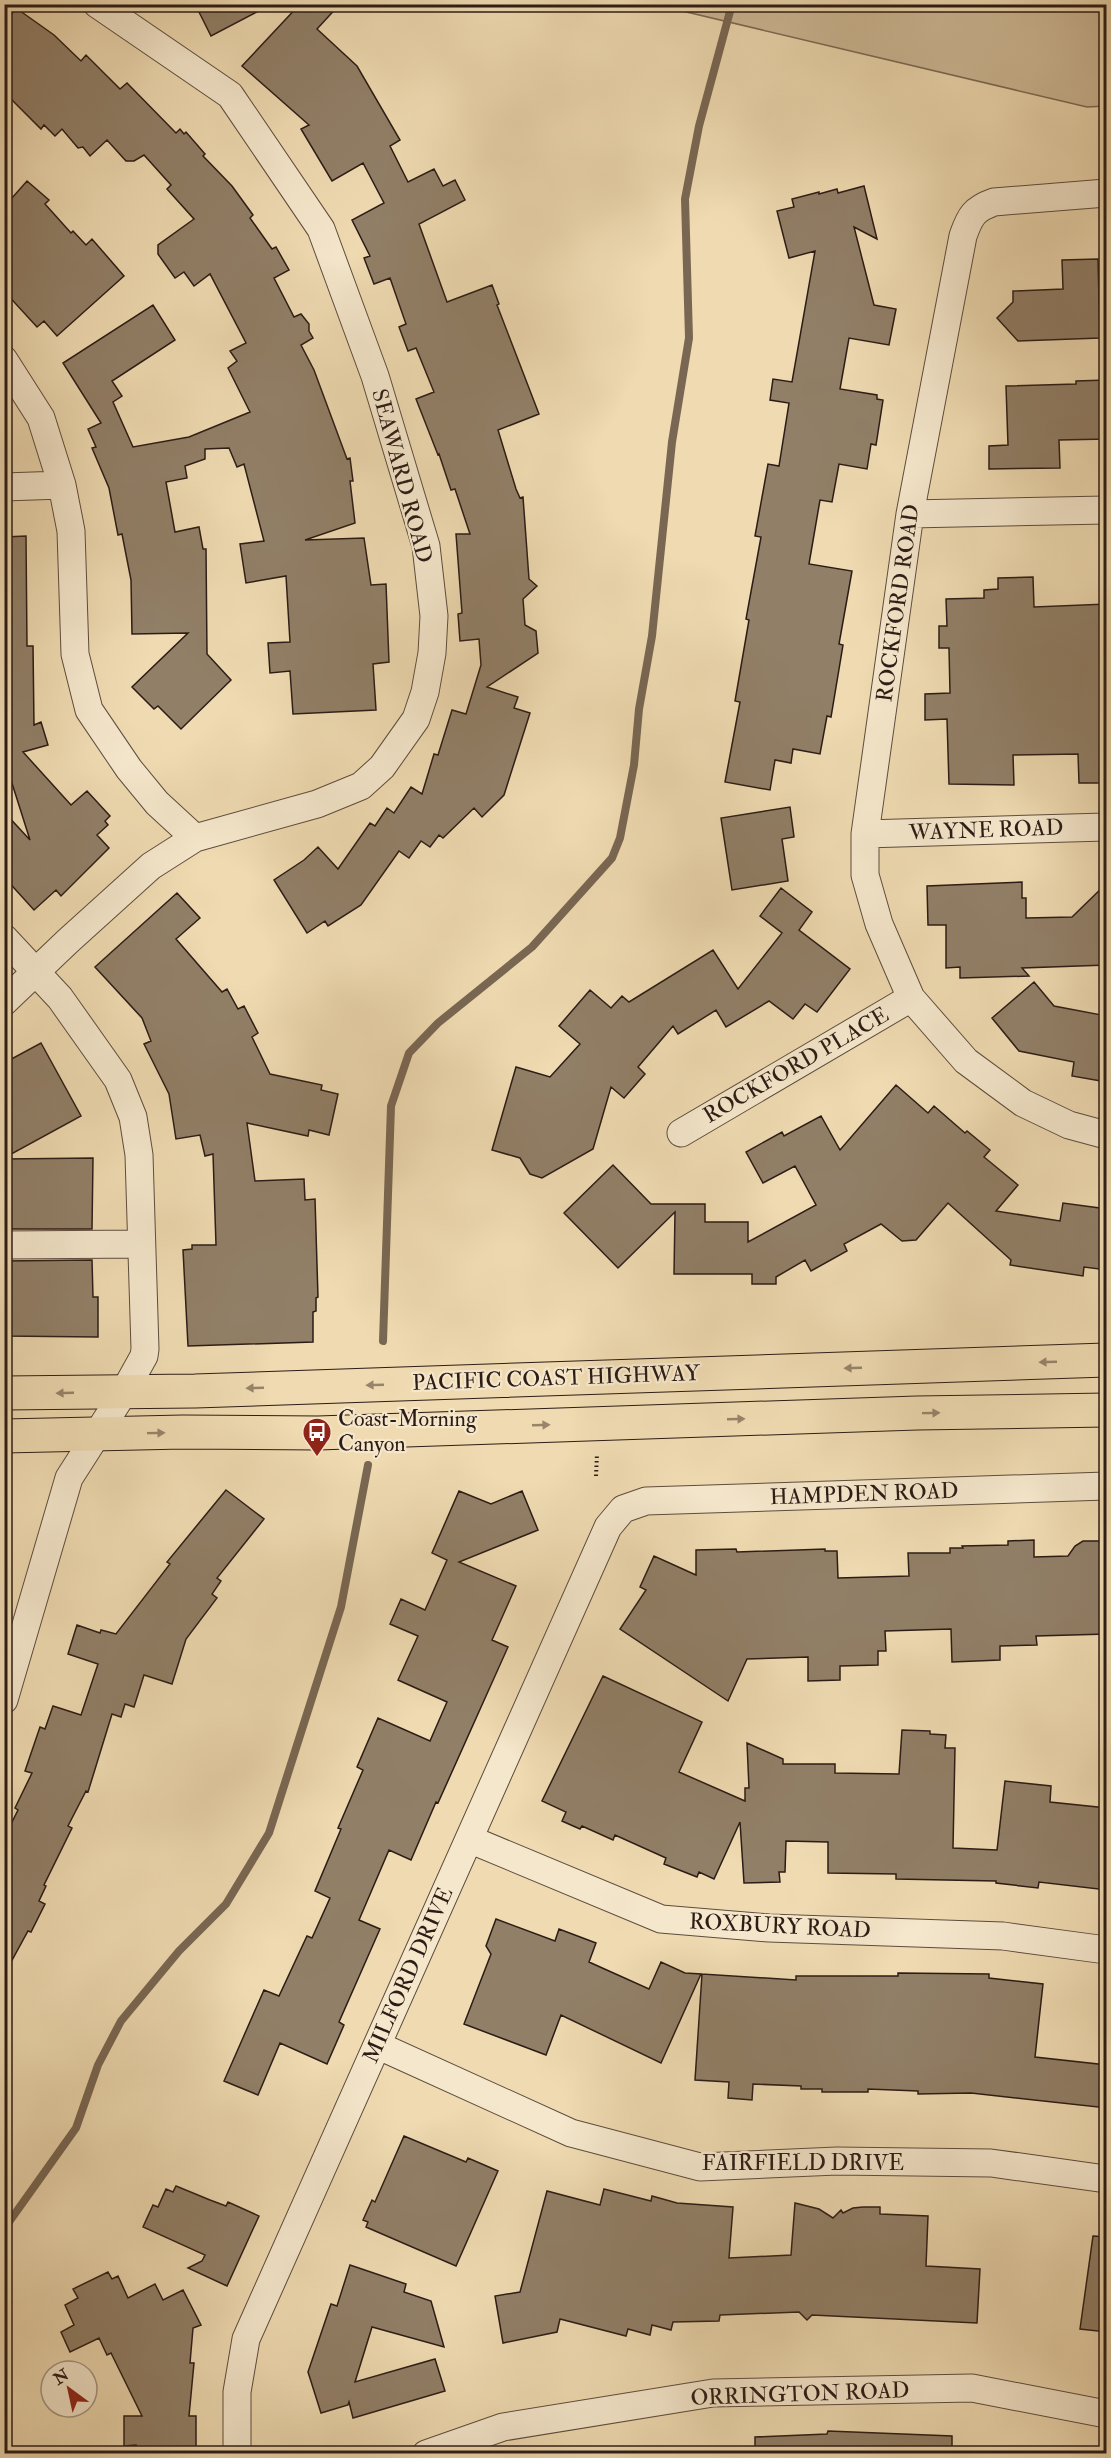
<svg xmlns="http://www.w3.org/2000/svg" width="1111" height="2458" font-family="'IM FELL Double Pica',serif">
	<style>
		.green { fill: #ceba97; stroke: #7d6b56; stroke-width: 1.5 }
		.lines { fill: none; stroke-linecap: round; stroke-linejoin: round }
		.stream { stroke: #796753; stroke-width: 8 }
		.building { fill: #917f67; stroke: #2c1c16; stroke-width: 1.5 }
		.street-casing { stroke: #5d4c3d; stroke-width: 29 }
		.highway-casing { stroke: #2c1c16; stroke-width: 35 }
		.path { stroke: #2c1c16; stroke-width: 4; stroke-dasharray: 1.5 3; stroke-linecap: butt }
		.street { stroke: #f5e7cc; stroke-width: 27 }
		.highway { stroke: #efdab1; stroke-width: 33 }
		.oneway { fill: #97846b }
		.labels { text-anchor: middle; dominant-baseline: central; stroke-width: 4.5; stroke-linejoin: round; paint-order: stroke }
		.street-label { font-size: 22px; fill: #2c1c16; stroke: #f5e7cc }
		.poi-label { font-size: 22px; fill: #2c1c16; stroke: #f5e7cc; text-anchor: start }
	</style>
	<rect width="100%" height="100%" fill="#efdab1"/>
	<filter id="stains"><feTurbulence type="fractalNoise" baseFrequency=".00333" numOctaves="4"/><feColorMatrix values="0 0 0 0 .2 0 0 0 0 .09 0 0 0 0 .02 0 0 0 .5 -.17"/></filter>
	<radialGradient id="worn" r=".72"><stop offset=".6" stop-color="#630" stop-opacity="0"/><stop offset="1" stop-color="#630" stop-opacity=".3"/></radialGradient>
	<path class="green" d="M657,5H1106V106L1087,107Z"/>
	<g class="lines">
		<path class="stream" d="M383,1341L391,1106L409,1053L438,1023L532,947L612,858L620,838L634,765L639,709L652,636L672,442L689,338L685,199L699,126L732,4
			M4,2229L76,2128L98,2065L121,2021L179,1951L226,1904L269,1833L341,1607L368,1465"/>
	</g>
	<path class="building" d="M195,4H272L211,36Z
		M300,4H340L317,29L357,66L400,140L390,146L408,182L434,169L443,186L455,180L465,200L419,224L447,302L492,285L499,304L497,305L539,414L498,430L516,489L520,498L523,497L529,579L537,586L523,599L525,625L536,631L538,653L487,687L518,697L514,708L530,713L504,795L482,817L474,808L443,838L439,835L430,847L421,841L409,858L399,851L361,905L328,926L325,921L307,933L274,880L304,860L318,847L338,869L370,823L375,826L387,808L394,813L411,787L422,794L434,754L438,755L452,710L466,714L481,665L479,639L460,641L458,614L462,613L456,534H470L455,489L451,490L439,454L438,455L416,399L434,392L416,348L408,351L399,327L406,324L390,278L374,284L364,258L370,256L352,220L384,203L363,163L332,181L301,129L309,125L242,66Z
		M16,8L54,35L81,61L86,55L120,89L127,83L176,133L180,129L184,134L186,132L205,154L203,156L232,186L253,215L250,218L272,249L276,247L289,270L274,278L294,317L301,314L309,324V331L313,338L301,345L314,370L347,459L350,458L353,481H350L355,523L305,540L364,538L371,585L386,584L389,662L373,664L376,710L293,714L290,671L270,673L268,643L290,642L286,576L246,583L240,544L264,541L244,464L237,467L229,448L205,449V459L185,466L187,478L166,482L175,532L199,527L203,549H206L207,654L231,680L181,729L158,706L154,709L132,687L188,633L132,634L131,580L122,534L118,535L109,488L92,448L96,447L88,429L101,423L63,363L153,305L175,340L112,381L122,396L113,402L133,447L189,437L250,412L228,368L237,361L230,351L246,343L210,274L194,286L184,272L175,278L158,254V245L194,219L167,189L171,185L144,155L134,161H126L107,140L90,156L83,147L78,148L62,129L55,136L44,125L41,129L4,92V24Z
		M27,181L49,200L45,204L71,233L73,231L86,245L92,239L124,276L57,336L44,321L37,327L4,291V207Z
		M864,186L877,239L854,227L874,305L896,309L889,345L849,338L840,389L877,395V399L883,400L876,445L871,444L867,469L839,464L832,502L820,500L809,564L852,571L839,644L843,645L831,717L827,716L820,754L793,749L791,763L775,760L770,790L725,782L740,702L735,701L749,620L746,619L761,537L755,536L768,464L779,466L789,403L770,400L773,379L792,382L815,251L789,258L777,211L794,207L792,199L819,192V194L837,189L838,193Z
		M1098,259L1100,338L1018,341L997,318L1013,302V291L1063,289L1062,260Z
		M1107,380V439L1059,440L1060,468L989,469V446L1008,445L1006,386L1076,384V381Z
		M26,536L27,646H33L34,725L41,722L48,745L23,752L71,805L87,791L110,816L105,821L108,825L97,835L109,848L61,896L56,890L34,910L4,877V812L30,840L4,758V537Z
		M1033,577L1034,607L1107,604V783H1079L1078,754L1013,755L1014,785L949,784L947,719L925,720V694L950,693L949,648H939V626H947L946,599L984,598V590L998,589V578Z
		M790,807L794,837L782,839L788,881L732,890L721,818Z
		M1022,882V898H1026V918L1072,917L1107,883V965L1022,968L1029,976L960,978V967L946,968V925H928L927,886Z
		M781,888L812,912L799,930L850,969L817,1012L805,1004L793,1019L769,1001L726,1027L716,1010L678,1034L673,1026L638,1067L645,1074L624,1098L611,1087L593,1149L542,1178L530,1174L520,1158L492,1150L516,1067L550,1077L580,1044L559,1026L590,990L611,1008L622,996L629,1002L713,950L738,989L782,933L760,916Z
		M177,893L200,918L176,939L222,992L227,989L238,1009L244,1006L258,1033L252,1037L270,1074L322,1085L321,1090L338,1094L329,1135L309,1130L308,1136L247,1123L255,1181L304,1179L305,1200L315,1199L318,1297L316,1298V1311L313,1312V1342L188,1346L183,1250L192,1249V1245H216L213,1154L205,1156L200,1135L176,1139L169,1094L144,1044L151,1041L142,1018L95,967Z
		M1034,982L1054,1006L1107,1016V1082L1072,1076L1074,1062L1019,1051L992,1018Z
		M41,1043L81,1116L4,1158V1063Z
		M896,1085L928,1113L934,1106L965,1133L967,1131L990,1150L984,1157L1018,1185L996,1211L1060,1221L1063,1203L1107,1209V1270L1084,1267L1083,1276L1010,1265L1011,1260L948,1203L916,1240L902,1241L881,1224L844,1244L847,1251L811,1271L805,1260L776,1277V1284H752V1274H674L675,1212L618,1268L564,1213L613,1165L651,1204H705V1222H748V1242L816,1205L795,1166L763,1183L746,1152L782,1132L784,1136L821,1116L840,1150Z
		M93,1158L92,1229H4V1159Z
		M92,1260L93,1297H98V1337L4,1336V1261Z
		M226,1490L264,1519L217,1578L221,1581L212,1594L217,1598L186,1639L172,1684L144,1675L134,1707L125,1704L121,1717L112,1714L88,1792L86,1791L68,1826L72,1828L44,1885L46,1886L39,1901L45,1904L31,1932L28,1931L4,1975V1838L18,1810L15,1808L32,1773L25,1771L40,1727L45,1729L53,1706L81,1715L98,1664L68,1654L77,1625L100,1633L101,1630L116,1634L170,1564L167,1562Z
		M459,1491L491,1504L522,1491L538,1530L459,1562L516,1586L492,1640L508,1647L438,1803L436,1802L411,1860L389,1850L359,1920L380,1929L339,2022L344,2025L327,2064L280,2043L258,2095L224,2081L264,1990L279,1996L307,1936L312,1938L330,1898L315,1891L341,1829L338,1828L363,1770L357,1767L378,1718L430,1741L447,1702L398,1680L418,1636L390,1624L401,1599L425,1610L447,1560L432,1553Z
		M1034,1540V1557L1068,1556L1075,1546L1083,1541H1107V1634L1036,1636L1037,1645L1000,1646V1660L952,1662L951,1629L885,1631L886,1651H878V1665L840,1666V1680L808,1681V1657L747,1659L728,1701L620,1629L646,1590L640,1587L654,1556L696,1575V1550L736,1549L737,1552L825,1549V1551H837L838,1578L909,1576L908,1553H950V1548H963L962,1546L1008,1545V1541Z
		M603,1676L702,1722L679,1772L745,1801V1788H749L747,1743L783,1759V1764H835V1773L899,1774L902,1730L930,1731V1734L946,1735L945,1748H955L953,1848L997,1850L1005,1781L1051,1786L1050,1802L1107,1808V1890L1039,1882L1038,1888L996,1883V1881L896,1879V1874L828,1873V1842L786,1841L785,1872H779L780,1882L744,1883L740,1822L714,1879L699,1872L697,1877L664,1864L666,1858L615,1835L613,1840L582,1826L580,1829L562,1821L566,1812L542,1801Z
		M496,1919L555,1941L559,1929L596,1943L589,1962L649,1989L661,1962L685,1973L701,1974L661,2063L561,2015L546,2055L464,2024L491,1954L486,1946Z
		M898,1973L989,1974V1978L1043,1984L1035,2057L1107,2065V2108L971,2093L918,2094V2091L868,2089V2092H822V2089H801V2086L753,2084L752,2100L728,2098L729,2082L695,2080L702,1974L796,1980V1976H898Z
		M404,2136L466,2162L468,2158L498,2171L456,2266L366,2227L368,2222L363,2220L372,2200L375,2202Z
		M176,2186L210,2200L226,2206L228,2202L259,2216L227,2286L188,2268L202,2261L205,2255L143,2227L153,2205L158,2207L166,2189L173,2192Z
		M604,2189L651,2201L652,2196L677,2203L733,2207L729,2258L791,2255L795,2203L819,2209L833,2218L841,2210L843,2213L853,2208L863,2207H880V2214L928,2216L926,2266L980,2269L977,2323L812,2315L807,2320L799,2312L720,2315L719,2321L673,2322L671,2330L652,2325L650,2335L628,2329L626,2336L560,2319L557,2332L503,2343L495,2296L520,2292L547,2191L600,2205Z
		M1093,2236L1107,2237V2332L1080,2329Z
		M350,2265L406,2284L404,2292L431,2301L444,2347L372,2327L355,2382L435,2359L445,2391L353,2418L349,2402L348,2405L321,2413L308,2372L331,2304L337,2306Z
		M108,2272L112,2279L118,2276L128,2298L155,2284L163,2300L183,2290L201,2325L193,2328L190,2363H194L189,2416H196V2454H136V2445L124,2446V2416H142L111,2353L107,2355L99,2338L70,2352L61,2332L74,2325L65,2305L78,2298L73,2289Z
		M828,2431L952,2436V2454H755V2437L827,2434Z"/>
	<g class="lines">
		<g class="street-casing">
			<path id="street" d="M1106,193L994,202C974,209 970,216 963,236L910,514L865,834V875L879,924L911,998L966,1061L1023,1103L1069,1125L1106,1135
				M4,360L41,418L62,485L71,531L75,654L89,710L129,769L157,803L195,838
				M4,487L62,485
				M910,514L1106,510
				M865,834L1106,827
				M4,938L60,998L118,1080L133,1117L139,1155L145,1349L144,1356L124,1392L69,1478L4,1700
				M4,1002L68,941L151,866L195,838L317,804L361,786L382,767L416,719L425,692L432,653L434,616L426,546L375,376L321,229L230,95L97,4
				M681,1133L911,998
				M4,1245L141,1244
				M469,1839L661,1919L769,1928L1003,1936L1106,1950
				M377,2045L571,2133L700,2167L837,2161L991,2163L1106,2179
				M237,2454V2392L246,2339L608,1527L623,1509L646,1501L1106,1486
				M426,2454L503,2427L713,2393L972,2388L1106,2414"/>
		</g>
		<g class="highway-casing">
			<path id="highway" d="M4,1393L195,1391L1106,1360
				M4,1436L183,1432L318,1433L917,1413L1106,1410"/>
		</g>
		<path class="path" d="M596,1476L597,1454"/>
		<use href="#street" class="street"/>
		<use href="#highway" class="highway"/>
	</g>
	<defs><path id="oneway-solid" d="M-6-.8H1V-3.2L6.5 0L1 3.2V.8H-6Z" transform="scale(1.5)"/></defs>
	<g class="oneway">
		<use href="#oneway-solid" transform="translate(1048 1362) rotate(178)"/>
		<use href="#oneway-solid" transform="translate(853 1368) rotate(178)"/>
		<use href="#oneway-solid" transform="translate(375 1385) rotate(178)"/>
		<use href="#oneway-solid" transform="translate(255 1388) rotate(178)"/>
		<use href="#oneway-solid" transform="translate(65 1393) rotate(178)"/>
		<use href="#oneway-solid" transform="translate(931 1413) rotate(-1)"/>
		<use href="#oneway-solid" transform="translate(736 1419) rotate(-2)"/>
		<use href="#oneway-solid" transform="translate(541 1425) rotate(-2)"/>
		<use href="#oneway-solid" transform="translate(156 1433) rotate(-1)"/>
	</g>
	<defs>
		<g id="bus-pin" transform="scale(1.5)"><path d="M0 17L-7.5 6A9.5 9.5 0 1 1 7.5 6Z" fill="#8f2418" stroke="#f5e7cc"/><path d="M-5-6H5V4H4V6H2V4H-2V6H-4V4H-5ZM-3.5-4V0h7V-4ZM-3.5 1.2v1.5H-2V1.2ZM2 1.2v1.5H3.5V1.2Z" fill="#fff"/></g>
	</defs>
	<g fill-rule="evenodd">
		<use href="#bus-pin" x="317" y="1432"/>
	</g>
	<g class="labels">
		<g class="street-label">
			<text transform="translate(402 476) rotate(75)">SEAWARD ROAD</text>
			<text transform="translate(898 603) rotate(-82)">ROCKFORD ROAD</text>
			<text transform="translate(986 830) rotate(-2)">WAYNE ROAD</text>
			<text transform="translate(796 1065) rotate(-30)">ROCKFORD PLACE</text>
			<text transform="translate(556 1378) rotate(-2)">PACIFIC COAST HIGHWAY</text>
			<text transform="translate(864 1494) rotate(-2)">HAMPDEN ROAD</text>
			<text transform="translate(780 1926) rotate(3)">ROXBURY ROAD</text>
			<text transform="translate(408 1975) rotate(-66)">MILFORD DRIVE</text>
			<text x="803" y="2163">FAIRFIELD DRIVE</text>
			<text transform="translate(800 2394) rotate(-2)">ORRINGTON ROAD</text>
		</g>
		<g class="poi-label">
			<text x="338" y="1419">Coast-Morning<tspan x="338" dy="25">Canyon</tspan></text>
		</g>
	</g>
	<rect width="1111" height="2458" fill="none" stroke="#efdab1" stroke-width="24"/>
	<rect x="6" y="6" width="1099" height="2446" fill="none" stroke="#2c1c16" stroke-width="3"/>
	<rect x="12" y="12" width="1087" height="2434" fill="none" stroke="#2c1c16" stroke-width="1.5"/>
	<g transform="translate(69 2389) rotate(327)"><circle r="28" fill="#f5e7cc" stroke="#a59683" stroke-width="1.5"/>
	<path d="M0-4.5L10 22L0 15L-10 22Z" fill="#8f2418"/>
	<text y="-9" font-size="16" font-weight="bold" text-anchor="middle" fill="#2c1c16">N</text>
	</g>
	<rect width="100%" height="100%" filter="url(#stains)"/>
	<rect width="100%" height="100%" fill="url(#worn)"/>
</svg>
